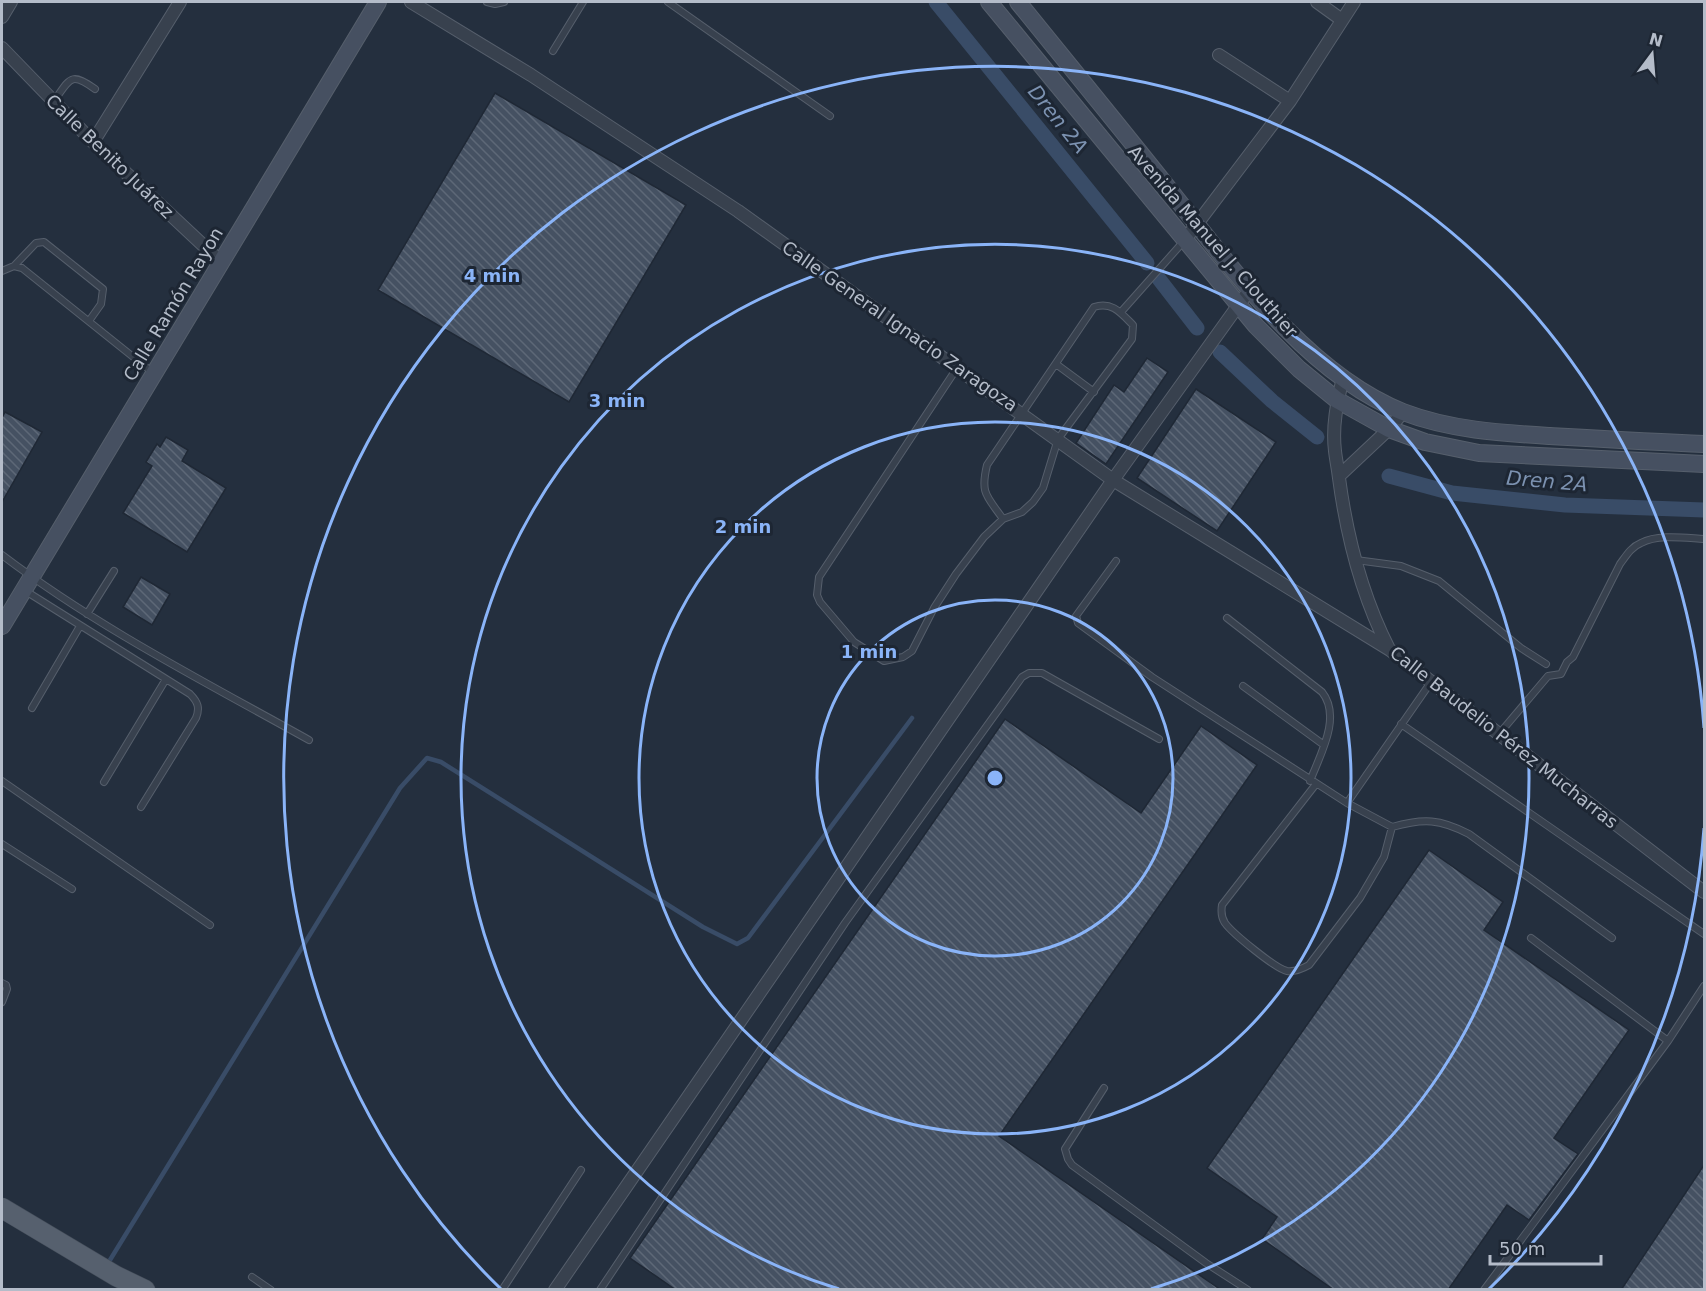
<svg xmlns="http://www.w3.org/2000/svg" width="1706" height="1291" font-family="'DejaVu Sans',sans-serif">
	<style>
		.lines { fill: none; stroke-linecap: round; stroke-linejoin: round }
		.stream { stroke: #394c67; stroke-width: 4.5 }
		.canal { stroke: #394c67; stroke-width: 15 }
		.building { fill: url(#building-back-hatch); stroke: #1f2835; stroke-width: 1.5 }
		.lane-casing { stroke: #565f6c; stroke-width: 8 }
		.street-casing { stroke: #565f6c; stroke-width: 14 }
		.secondary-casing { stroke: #565f6c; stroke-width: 18 }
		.primary-casing { stroke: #414a57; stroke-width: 21 }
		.lane { stroke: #38414e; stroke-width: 6 }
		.street { stroke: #38414e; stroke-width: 12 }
		.secondary { stroke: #465061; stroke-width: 16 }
		.primary { stroke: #56606e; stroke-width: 20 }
		.ring { fill: none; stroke: #8ab4f8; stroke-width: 3 }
		.labels { text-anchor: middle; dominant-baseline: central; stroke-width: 6; stroke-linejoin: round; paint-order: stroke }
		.street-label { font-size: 18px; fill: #b4bcc9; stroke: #1d2633 }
		.water-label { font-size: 20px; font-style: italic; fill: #7c92b1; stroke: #1d2633 }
		.centre { fill: #8ab4f8; stroke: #1d2633; stroke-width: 3 }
		.ring-label { font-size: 18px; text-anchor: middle; font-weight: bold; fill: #8ab4f8; stroke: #1d2633; stroke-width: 6; stroke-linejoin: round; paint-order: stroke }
	</style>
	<defs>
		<pattern id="building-back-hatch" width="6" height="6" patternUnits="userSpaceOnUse" patternTransform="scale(1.5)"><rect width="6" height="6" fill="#455162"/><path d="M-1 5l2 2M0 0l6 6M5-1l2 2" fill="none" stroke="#5d6877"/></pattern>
	</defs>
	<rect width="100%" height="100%" fill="#242f3e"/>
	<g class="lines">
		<path class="stream" d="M110,1260L400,788L427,758L441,762L703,927L737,944L748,938L912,718"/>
		<path class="canal" d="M936,2L1147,263
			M1159,279L1197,328
			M1220,352L1272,401L1317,437
			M1389,476L1452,493L1565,505L1704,510"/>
	</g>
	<path class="building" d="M495,93L686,205L569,402L378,290Z
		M1147,358L1168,372L1106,464L1076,443L1114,385L1124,392Z
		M1196,389L1276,442L1217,531L1137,478Z
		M5,412L42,432L2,502V418Z
		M166,437L188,450L182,461L226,488L187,552L123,513L152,466L146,462L157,444L160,447Z
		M141,577L170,594L152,625L123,607Z
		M1005,719L1141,813L1201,726L1257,765L999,1136L1221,1290H676L630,1258Z
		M1429,850L1503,902L1484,930L1629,1030L1554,1138L1578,1154L1529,1220L1507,1205L1448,1290H1334L1262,1239L1277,1217L1207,1168Z
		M1704,1165V1290H1621Z"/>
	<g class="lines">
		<g class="lane-casing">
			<path id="lane" d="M487,2L495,4L504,2
				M668,2L830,116
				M553,51L583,2
				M54,101C70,79 70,71 95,89
				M14,266L36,243L44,242L103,289L101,304L89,321
				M2,271L14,266L22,268L152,372
				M1121,312L1184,241
				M1056,364L1094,392
				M957,368L819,577L817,595L820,602L854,642L884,661L903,657L912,651L934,608L956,574L984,537L1003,519L1022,512L1033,502L1043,488L1058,439L1132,339L1133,325C1121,313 1112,301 1094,307L987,465C980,494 987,496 1003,519
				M2,555C97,627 205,682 309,740
				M1356,560L1401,566L1439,581L1521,648L1546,664
				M1116,561L1076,616L1078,623L1152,677L1347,803
				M24,590L190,694C198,702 200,708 196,718L141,807
				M87,614L114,571
				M1227,618L1322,692C1342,717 1320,755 1310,781
				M1431,682L1347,803L1392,827C1424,818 1440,819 1469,834L1612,938
				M1243,686L1324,745
				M32,708L80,626
				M1401,724L1704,934
				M1499,734L1548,676L1561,674L1567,662L1573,657L1620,564C1626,556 1631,547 1641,543C1658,534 1685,538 1704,539
				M2,781L210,925
				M104,782L166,679
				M1316,784L1222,905C1221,911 1221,917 1225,923C1232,933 1276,969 1287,971C1295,972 1302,969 1309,965L1360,898L1384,857L1392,827
				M2,844L72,889
				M1531,938L1668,1041
				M2,983L6,985L7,989L2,1002
				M1104,1088L1065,1149L1068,1159L1072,1165L1206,1263L1248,1290
				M252,1277L271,1290
				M502,1290L581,1170
				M600,1290L845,923L1022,677L1029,673H1042L1159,739
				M1484,1290L1668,1041L1704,986"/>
		</g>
		<g class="street-casing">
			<path id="street" d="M411,2L531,75L738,211L1113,480L1390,650L1704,892
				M1317,2L1342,20
				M2,17L11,2
				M2,48L93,142L221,262
				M1219,55L1290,101
				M93,142L180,2
				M1184,241L1290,101L1354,2
				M1343,378C1337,402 1332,426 1335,451C1336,460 1338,469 1339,478C1347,538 1361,594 1389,649
				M1339,476L1389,429L1403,412
				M555,1290L1113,480L1250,289"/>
		</g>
		<g class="secondary-casing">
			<path id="secondary" d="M989,2L1256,326L1299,369L1337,400L1389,429L1425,442L1479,453L1704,464
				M1018,2C1068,64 1119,126 1169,189C1231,267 1307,374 1403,412C1450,430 1501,433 1550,436C1602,439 1653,442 1704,444
				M2,626L378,2"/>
		</g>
		<g class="primary-casing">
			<path id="primary" d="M2,1208L116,1276L145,1290"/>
		</g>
		<use href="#lane" class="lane"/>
		<use href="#street" class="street"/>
		<use href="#secondary" class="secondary"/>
		<use href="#primary" class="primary"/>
	</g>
	<g class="ring">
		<circle cx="995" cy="778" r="178"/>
		<circle cx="995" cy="778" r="356"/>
		<path d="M839 1289A534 534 0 1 1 1151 1289"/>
		<path d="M1704 828A711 711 0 0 1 1489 1289M501 1289A711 711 0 1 1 1704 728"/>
	</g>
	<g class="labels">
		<g class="street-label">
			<text transform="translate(110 156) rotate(44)">Calle Benito Juárez</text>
			<text transform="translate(1213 241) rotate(49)">Avenida Manuel J. Clouthier</text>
			<text transform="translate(173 304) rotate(-59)">Calle Ramón Rayon</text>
			<text transform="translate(900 326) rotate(35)">Calle General Ignacio Zaragoza</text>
			<text transform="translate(1504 737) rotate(38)">Calle Baudelio Pérez Mucharras</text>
		</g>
		<g class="water-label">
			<text transform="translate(1058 119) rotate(51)">Dren 2A</text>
			<text transform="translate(1547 481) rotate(5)">Dren 2A</text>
		</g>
	</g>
	<circle cx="995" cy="778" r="9" class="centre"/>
	<g class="ring-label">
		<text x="492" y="282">4 min</text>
		<text x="617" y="407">3 min</text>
		<text x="743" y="533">2 min</text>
		<text x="869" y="658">1 min</text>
	</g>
	<rect width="1706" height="1291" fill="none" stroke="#b4bcc9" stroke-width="6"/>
	<g transform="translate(1652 54) rotate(16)" stroke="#1d2633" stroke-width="4.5" paint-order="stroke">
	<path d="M0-4.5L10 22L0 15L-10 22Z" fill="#b4bcc9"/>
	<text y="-9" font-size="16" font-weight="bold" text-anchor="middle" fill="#b4bcc9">N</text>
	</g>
	<path d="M1490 1255v9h111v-9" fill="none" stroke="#b4bcc9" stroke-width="3"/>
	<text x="1499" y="1255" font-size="18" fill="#b4bcc9" stroke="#1d2633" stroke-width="4.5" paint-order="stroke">50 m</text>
</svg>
